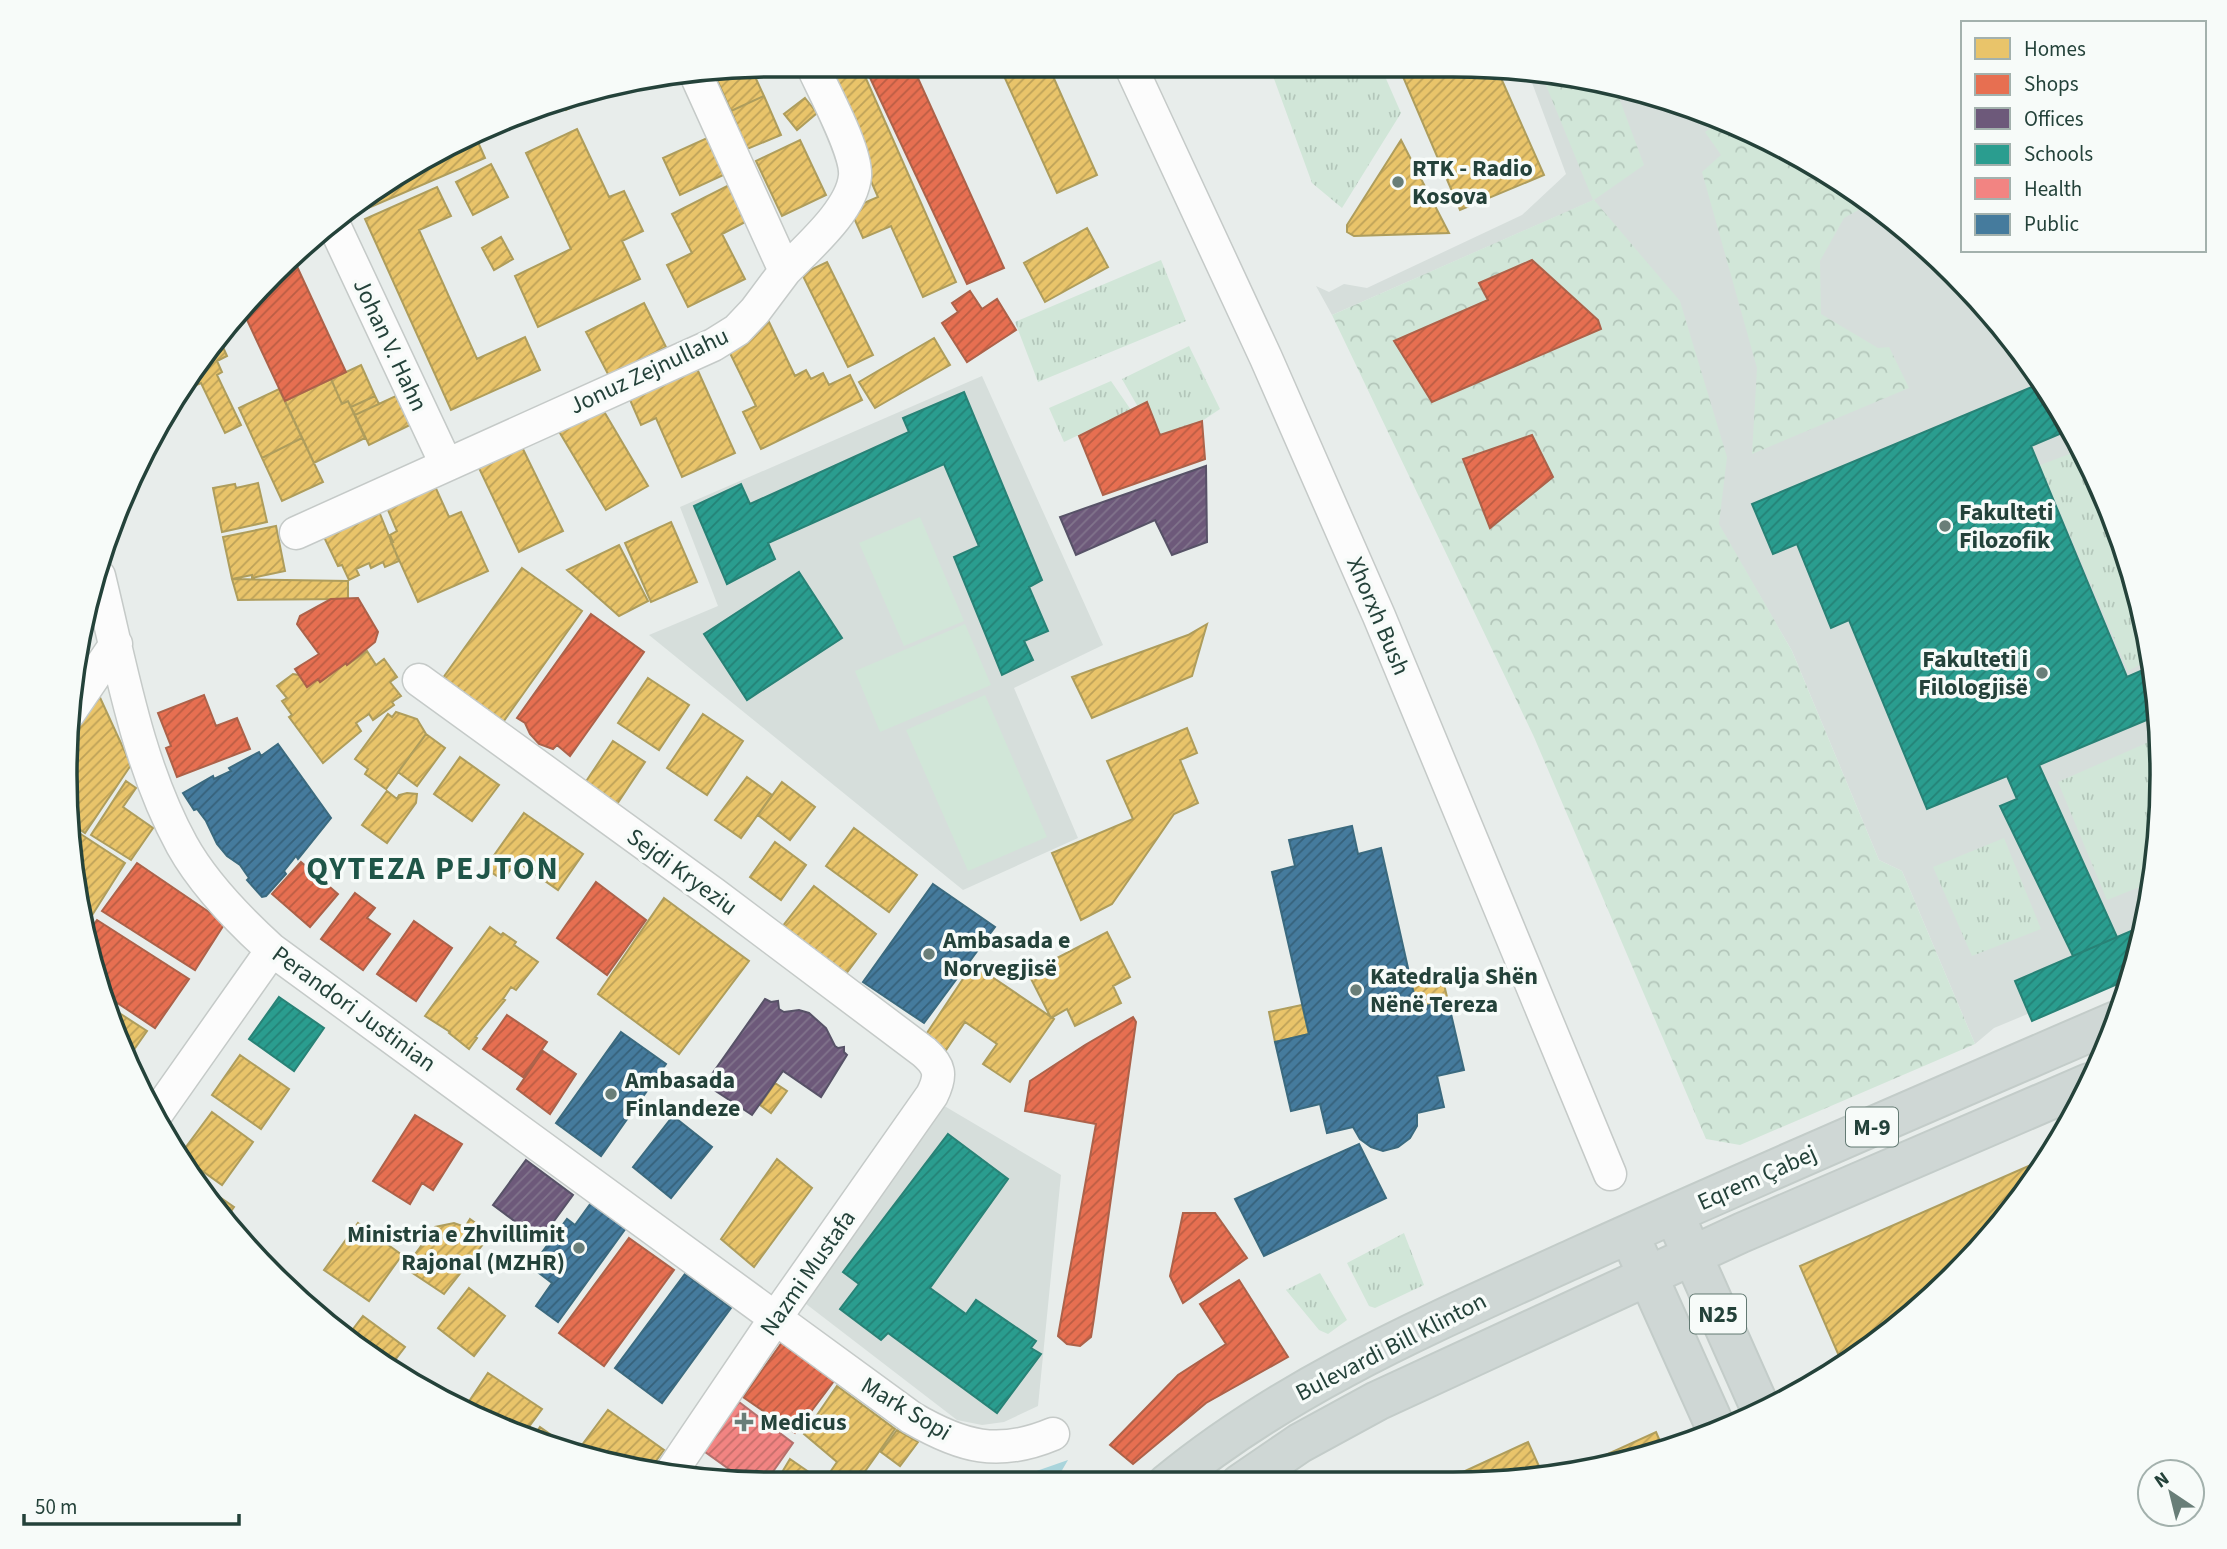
<svg xmlns="http://www.w3.org/2000/svg" width="2227" height="1549" font-family="'Source Sans 3',sans-serif">
	<style>
		.built { fill: #d6dedb }
		.grass { fill: url(#grass-tufts) }
		.park { fill: url(#park-crowns) }
		.pitch { fill: #d1e6d8 }
		.water { fill: url(#water-ripples) }
		.homes { fill: url(#homes-hatch); stroke: #ae9d5c; stroke-width: 2 }
		.shops { fill: url(#shops-hatch); stroke: #ac624a; stroke-width: 2 }
		.offices { fill: url(#offices-hatch); stroke: #575267; stroke-width: 2 }
		.schools { fill: url(#schools-hatch); stroke: #288276; stroke-width: 2 }
		.health { fill: url(#health-hatch); stroke: #b4706c; stroke-width: 2 }
		.public { fill: url(#public-hatch); stroke: #3b6a7f; stroke-width: 2 }
		.lines { fill: none; stroke-linecap: round; stroke-linejoin: round }
		.street-casing { stroke: #c5cac8; stroke-width: 35 }
		.primary-casing { stroke: #c3ccc9; stroke-width: 42 }
		.street { stroke: #fcfcfc; stroke-width: 32 }
		.primary { stroke: #cfd7d5; stroke-width: 38 }
		.poi-dot { fill: #697e78; stroke: #f7fbf9; stroke-width: 2.5 }
		.labels { text-anchor: middle; dominant-baseline: central; stroke-width: 7; stroke-linejoin: round; paint-order: stroke }
		.shield { fill: #f7fbf9; stroke: #637a73; stroke-width: 2 }
		.shield-label { font-size: 23px; font-weight: bold; fill: #24423a }
		.poi-label { font-size: 24px; font-weight: bold; fill: #24423a; stroke: #f7fbf9; text-anchor: start }
		.street-label { font-size: 24px; fill: #24423a; stroke: #f7fbf9 }
		.district-label { font-size: 32px; font-weight: bold; letter-spacing: 2px; fill: #1f5548; stroke: #f7fbf9 }
		.rim { fill: none; stroke: #24423a; stroke-width: 3.5 }
	</style>
	<defs>
		<pattern id="grass-tufts" width="24" height="20" patternUnits="userSpaceOnUse" patternTransform="scale(1.75)"><rect width="24" height="20" fill="#d1e6d8"/><path d="M3 7l-1-3M5 7V3M7 7l1-3M15 17l-1-3M17 17v-4M19 17l1-3" fill="none" stroke="#b3c6ba"/></pattern>
		<pattern id="park-crowns" width="20" height="18" patternUnits="userSpaceOnUse" patternTransform="scale(1.75)"><rect width="20" height="18" fill="#d1e6d8"/><path d="M2 6a3 3 0 1 1 6 0M12 15a3 3 0 1 1 6 0" fill="none" stroke="#b3c6ba"/></pattern>
		<pattern id="water-ripples" width="26" height="14" patternUnits="userSpaceOnUse" patternTransform="scale(1.75)"><rect width="26" height="14" fill="#a9d4db"/><path d="M2 4q2-2 4 0t4 0M15 11q2-2 4 0t4 0" fill="none" stroke="#91b7bd"/></pattern>
		<pattern id="homes-hatch" width="6" height="6" patternUnits="userSpaceOnUse" patternTransform="scale(1.75)"><rect width="6" height="6" fill="#e9c46a"/><path d="M-1 1l2-2M0 6l6-6M5 7l2-2" fill="none" stroke="#bda158"/></pattern>
		<pattern id="shops-hatch" width="6" height="6" patternUnits="userSpaceOnUse" patternTransform="scale(1.75)"><rect width="6" height="6" fill="#e76f51"/><path d="M-1 1l2-2M0 6l6-6M5 7l2-2" fill="none" stroke="#bb5d44"/></pattern>
		<pattern id="offices-hatch" width="6" height="6" patternUnits="userSpaceOnUse" patternTransform="scale(1.75)"><rect width="6" height="6" fill="#6d597a"/><path d="M-1 1l2-2M0 6l6-6M5 7l2-2" fill="none" stroke="#81748c"/></pattern>
		<pattern id="schools-hatch" width="6" height="6" patternUnits="userSpaceOnUse" patternTransform="scale(1.75)"><rect width="6" height="6" fill="#2a9d8f"/><path d="M-1 1l2-2M0 6l6-6M5 7l2-2" fill="none" stroke="#248276"/></pattern>
		<pattern id="health-hatch" width="6" height="6" patternUnits="userSpaceOnUse" patternTransform="scale(1.75)"><rect width="6" height="6" fill="#f28482"/><path d="M-1 1l2-2M0 6l6-6M5 7l2-2" fill="none" stroke="#c46e6b"/></pattern>
		<pattern id="public-hatch" width="6" height="6" patternUnits="userSpaceOnUse" patternTransform="scale(1.75)"><rect width="6" height="6" fill="#457b9d"/><path d="M-1 1l2-2M0 6l6-6M5 7l2-2" fill="none" stroke="#36617a"/></pattern>
	</defs>
	<rect width="100%" height="100%" fill="#e8edeb"/>
	<path class="built" d="M1528,72L1591,78L1767,138L1884,211L1955,273L2043,381L2108,503L2149,636L2162,775L2149,913L2131,971L1994,1028L1975,1044L1902,871L1879,860L1792,651L1718,524L1594,200L1332,315L1316,286L1329,292L1344,284L1367,288L1522,215L1566,174Z
		M982,376L1103,645L1014,688L1078,838L963,890L649,635L718,606L680,507Z
		M941,1104L1061,1175L1038,1406L1004,1422L982,1425L957,1420L797,1297Z"/>
	<path class="grass" d="M1269,65H1380L1401,113L1342,208L1312,183Z
		M1161,260L1186,321L1038,382L1015,322Z
		M1189,346L1220,409L1202,421L1160,435L1147,403L1138,407L1122,379Z
		M1111,381L1131,410L1064,442L1049,408Z
		M2080,450L2108,503L2149,636L2151,659L2128,671L2040,465Z
		M2151,741L2162,775L2152,882L2107,900L2058,782Z
		M2004,838L2041,929L1972,956L1933,867Z
		M1404,1233L1424,1285L1375,1308L1369,1306L1347,1263Z
		M1320,1273L1347,1320L1328,1334L1319,1330L1286,1290Z"/>
	<path class="park" d="M1541,73L1591,78L1615,87L1644,165L1594,200L1680,301L1727,457L1719,524L1792,651L1879,860L1902,871L1975,1044L1740,1145L1706,1139L1534,737L1332,315L1593,200Z
		M1719,122L1767,138L1805,162L1809,172L1817,169L1871,203L1844,218L1820,261L1821,314L1878,348L1889,347L1909,388L1752,454L1757,368L1702,172L1721,155L1705,132Z"/>
	<path class="pitch" d="M920,517L964,621L904,646L859,543Z
		M965,624L991,685L880,732L855,671Z
		M985,695L1047,837L968,871L906,730Z"/>
	<path class="water" d="M1068,1460L1054,1484H1036L1025,1475Z"/>
	<path class="homes" d="M820,65H860L956,282L923,297L891,226L863,238L850,209L878,197Z
		M999,65H1048L1097,175L1057,193Z
		M1398,65H1453L1497,69L1544,175L1460,210Z
		M751,68L764,96L731,111L714,73Z
		M598,88L601,93L566,110L561,100Z
		M764,96L781,135L747,149L731,111Z
		M805,98L817,113L797,130L784,114Z
		M577,129L609,197L624,191L643,231L622,241L640,279L538,327L515,276L571,249L526,153Z
		M474,133L485,158L359,212L356,205L381,184L461,138Z
		M716,134L732,171L680,195L663,158Z
		M800,140L826,195L782,216L756,161Z
		M1401,140L1449,233L1354,236L1347,232V225Z
		M491,164L508,197L473,215L456,182Z
		M731,184L749,220L722,234L745,279L688,307L667,265L692,253L672,214Z
		M437,187L451,216L419,230L477,359L525,337L540,370L451,410L365,219Z
		M1087,228L1108,267L1045,302L1024,263Z
		M501,237L513,259L494,270L482,248Z
		M827,262L873,355L848,367L802,274Z
		M644,303L666,347L609,376L586,332Z
		M769,322L795,376L806,370L811,379L823,373L829,385L850,375L862,400L761,449L743,412L756,406L725,343Z
		M219,338L227,356L217,361L222,372L217,375L241,425L225,433L201,383L194,386L190,377Z
		M934,338L950,365L875,408L859,382Z
		M694,362L735,453L682,477L656,418L641,425L627,393Z
		M361,365L375,396L351,407L348,401L342,404L331,379Z
		M331,379L342,404L348,401L365,438L314,463L285,401Z
		M279,389L302,438L262,458L239,408Z
		M398,395L412,424L369,445L355,415Z
		M375,396L379,404L355,415L351,407Z
		M599,403L648,486L606,510L557,428Z
		M302,438L323,482L282,501L262,458Z
		M521,445L563,531L519,552L478,466Z
		M433,482L449,517L461,512L488,571L418,602L391,542H393L390,535L397,531L385,503Z
		M258,483L267,522L222,532L213,488L235,484L236,488Z
		M378,509L399,561L385,567L383,562L371,568L369,563L356,569L359,575L349,580L342,565L338,566L323,535Z
		M671,522L697,582L651,602L625,543Z
		M276,526L285,571L252,578V575L232,579L223,537Z
		M619,545L648,601L619,616L567,570Z
		M522,568L582,611L501,725L440,682Z
		M232,579L348,581V599L238,600Z
		M1207,624L1192,676L1092,718L1072,677L1188,635Z
		M367,651L376,665L384,659L397,677L390,682L401,696L392,702L394,705L373,720L369,714L356,723L361,731L323,763L289,717L292,715L282,701L287,698L277,686L293,674L299,675L307,687L318,679L320,682L346,663L347,665Z
		M648,678L689,705L659,750L618,723Z
		M97,691L131,765L85,833L69,822L65,775L67,735Z
		M396,712L417,719L426,734L386,789L365,774L368,769L355,759L388,714L392,717Z
		M703,714L743,741L707,795L667,768Z
		M1187,728L1197,753L1180,760L1198,803L1174,814L1112,904L1081,920L1052,853L1133,819L1107,761Z
		M426,734L445,748L417,786L398,772Z
		M613,741L645,762L617,804L585,783Z
		M460,757L499,785L472,821L434,794Z
		M747,777L772,795L741,838L715,820Z
		M126,781L136,788L123,807L153,828L131,860L91,835Z
		M782,782L815,807L790,840L758,815Z
		M387,791L397,799L399,795L407,793L417,794L416,803L387,843L362,825Z
		M524,813L583,854L558,890L516,861L503,880L485,868Z
		M70,827L125,863L91,917L78,909Z
		M854,828L917,875L889,912L826,866Z
		M775,842L806,865L781,900L750,877Z
		M814,886L876,934L845,975L782,927Z
		M664,898L749,961L679,1054L598,994Z
		M490,927L501,935L503,933L516,942L514,945L538,962L516,990L511,987L503,999L505,1000L475,1037L477,1038L469,1049L449,1033L450,1032L425,1016Z
		M1107,932L1130,977L1113,986L1121,1003L1075,1026L1067,1009L1051,1018L1028,973Z
		M973,964L1054,1019L1010,1082L983,1064L997,1044L965,1022L946,1050L925,1036Z
		M1441,972L1448,1001L1417,1008L1411,980Z
		M1302,1005L1309,1034L1275,1042L1269,1012Z
		M110,1007L147,1031L128,1058Z
		M240,1055L289,1089L261,1129L212,1095Z
		M775,1083L787,1091L771,1113L760,1105Z
		M212,1112L253,1142L222,1185L180,1155Z
		M2049,1157L2042,1169L1954,1277L1888,1335L1839,1356L1800,1266Z
		M777,1159L812,1188L754,1267L721,1239Z
		M195,1180L234,1207L224,1221L211,1206Z
		M470,1219L491,1234L444,1294L405,1268L435,1227L454,1223L465,1227Z
		M358,1223L402,1255L369,1301L324,1270Z
		M469,1288L505,1316L474,1356L438,1328Z
		M363,1316L405,1347L388,1369L347,1337Z
		M488,1373L542,1409L522,1436L503,1430L464,1409Z
		M837,1386L895,1429L856,1484H822L837,1462L804,1434Z
		M608,1410L664,1450L648,1472L636,1471L588,1456L579,1449Z
		M540,1427L574,1451V1452L532,1439Z
		M897,1430L918,1442L900,1466L881,1452Z
		M1656,1432L1662,1446L1591,1471L1566,1473Z
		M1528,1442L1543,1475L1437,1484Z
		M790,1459L819,1479L816,1484H775Z"/>
	<path class="shops" d="M864,65H912L1004,268L967,284Z
		M294,260L346,372L285,401L241,307Z
		M1532,260L1598,320L1601,329L1432,402L1394,341L1488,300L1479,283Z
		M970,291L982,309L997,299L1016,330L967,362L942,323L958,312L952,303Z
		M1147,402L1160,435L1202,421L1205,459L1103,495L1079,436Z
		M1532,435L1553,477L1490,528L1463,459Z
		M358,598L378,632L375,642L347,665L346,663L320,682L318,679L307,687L295,669L319,654L297,624L300,616L331,599Z
		M591,614L644,652L570,756L557,745L553,749L539,744L530,734L525,723L517,718Z
		M204,695L216,726L237,718L250,749L177,777L166,748L171,746L158,713Z
		M301,862L338,894L310,927L272,894Z
		M137,863L225,923L195,970L102,911Z
		M596,882L646,920L607,975L557,938Z
		M355,893L375,908L367,918L390,934L363,970L321,939Z
		M97,920L189,979L155,1028L107,996L86,935Z
		M414,921L452,948L416,1001L377,974Z
		M507,1015L547,1042L523,1077L483,1049Z
		M1133,1017L1136,1022L1094,1318L1091,1337L1080,1346L1067,1344L1058,1336L1096,1124L1025,1111L1030,1081L1085,1045Z
		M543,1051L576,1074L550,1114L517,1089Z
		M415,1115L462,1144L433,1190L422,1183L410,1204L373,1181Z
		M1183,1213H1215L1247,1258L1183,1303L1170,1276Z
		M629,1238L674,1270L604,1366L559,1333Z
		M1239,1280L1288,1357L1206,1403L1133,1464L1110,1445L1178,1375L1226,1344L1200,1304Z
		M783,1341L834,1381L795,1433L743,1397Z"/>
	<path class="offices" d="M1206,466L1207,542L1172,555L1155,520L1076,555L1060,517Z
		M765,999L771,1002L778,1001L779,1009L784,1012L799,1010L809,1013L826,1028L835,1046L838,1048L844,1047V1052L847,1055L821,1097L783,1071L752,1115L705,1084Z
		M526,1160L573,1195L540,1240L493,1205Z"/>
	<path class="schools" d="M2044,382L2069,430L2031,446L2127,677L2152,666L2156,716L2039,765L2117,937L2073,956L2000,806L2017,799L2007,776L1927,809L1849,620L1831,628L1797,544L1773,554L1752,504Z
		M964,392L1042,580L1029,587L1048,631L1024,641L1033,660L1002,675L954,557L979,546L944,464L768,543L775,559L727,584L694,506L741,484L750,504L909,432L903,418Z
		M799,572L842,638L747,700L704,634Z
		M2145,925L2129,979L2032,1021L2015,981Z
		M279,997L324,1028L294,1071L249,1039Z
		M948,1134L1008,1179L930,1288L966,1314L976,1300L1036,1341L1031,1348L1041,1354L997,1413L888,1333L881,1340L840,1309L859,1284L843,1272Z"/>
	<path class="health" d="M739,1402L793,1443L765,1483L747,1482L701,1449Z"/>
	<path class="public" d="M278,744L331,818L298,859L296,856L284,871L286,874L266,896L262,897L247,880L249,878L240,865L227,856L217,844L206,821L197,809L194,810L183,793L213,776L214,779L231,771L229,768L259,752L261,756Z
		M1352,826L1358,854L1381,848L1417,1008L1448,1001L1464,1070L1437,1076L1444,1107L1417,1113V1126L1410,1138L1398,1147L1383,1151L1371,1147L1360,1139L1353,1127L1327,1133L1320,1104L1291,1111L1275,1042L1309,1034L1272,872L1295,866L1289,840Z
		M933,884L995,927L924,1023L863,982Z
		M621,1032L666,1064L601,1156L556,1123Z
		M673,1116L712,1147L671,1198L633,1167Z
		M1359,1144L1386,1198L1264,1256L1235,1199Z
		M591,1203L626,1228L558,1322L536,1306L552,1283L531,1267L567,1219L575,1225Z
		M685,1274L731,1308L662,1403L615,1368Z"/>
	<g class="lines">
		<g class="street-casing">
			<path id="street" d="M1130,65L1266,358L1379,616L1610,1174
				M334,225L446,464
				M785,271C808,247 852,210 855,176C857,151 823,90 812,65
				M296,533L713,345L737,330L755,311L785,271L696,75
				M99,576C121,666 137,763 182,845C203,883 240,921 272,950L912,1418C962,1447 998,1457 1053,1434
				M419,680L714,894L924,1052C940,1066 942,1075 932,1095L783,1307L670,1474
				M69,713L116,644
				M155,1116L272,950"/>
		</g>
		<g class="primary-casing">
			<path id="primary" d="M1682,1232L1762,1412
				M1637,1252L1716,1428
				M1167,1484C1288,1384 1433,1323 1575,1258C1754,1177 1935,1099 2116,1021
				M1240,1484L1300,1443L1377,1401L1741,1233L2089,1083"/>
		</g>
		<use href="#street" class="street"/>
		<use href="#primary" class="primary"/>
	</g>
	<g class="poi-dot">
		<circle cx="1398" cy="182" r="7"/>
		<circle cx="1945" cy="526" r="7"/>
		<circle cx="2042" cy="673" r="7"/>
		<circle cx="929" cy="954" r="7"/>
		<circle cx="1356" cy="990" r="7"/>
		<circle cx="611" cy="1094" r="7"/>
		<circle cx="579" cy="1248" r="7"/>
		<path d="M740.5 1411.5h7v7h7v7h-7v7h-7v-7h-7v-7h7z"/>
	</g>
	<g class="labels">
		<g class="shield">
			<rect x="1846" y="1107.5" width="52" height="39" rx="5"/>
			<rect x="1690" y="1294.5" width="56" height="39" rx="5"/>
		</g>
		<g class="shield-label">
			<text x="1872" y="1127">M-9</text>
			<text x="1718" y="1314">N25</text>
		</g>
		<g class="poi-label">
			<text x="1412" y="168">RTK - Radio<tspan x="1412" dy="28">Kosova</tspan></text>
			<text x="1959" y="512">Fakulteti<tspan x="1959" dy="28">Filozofik</tspan></text>
			<text x="2028" y="659" text-anchor="end">Fakulteti i<tspan x="2028" dy="28">Filologjisë</tspan></text>
			<text x="943" y="940">Ambasada e<tspan x="943" dy="28">Norvegjisë</tspan></text>
			<text x="1370" y="976">Katedralja Shën<tspan x="1370" dy="28">Nënë Tereza</tspan></text>
			<text x="625" y="1080">Ambasada<tspan x="625" dy="28">Finlandeze</tspan></text>
			<text x="565" y="1234" text-anchor="end">Ministria e Zhvillimit<tspan x="565" dy="28">Rajonal (MZHR)</tspan></text>
			<text x="760" y="1422">Medicus</text>
		</g>
		<g class="street-label">
			<text transform="translate(390 345) rotate(65)">Johan V. Hahn</text>
			<text transform="translate(649 371) rotate(-25)">Jonuz Zejnullahu</text>
			<text transform="translate(1378 616) rotate(67)">Xhorxh Bush</text>
			<text transform="translate(682 872) rotate(36)">Sejdi Kryeziu</text>
			<text transform="translate(354 1009) rotate(36)">Perandori Justinian</text>
			<text transform="translate(1757 1178) rotate(-24)">Eqrem Çabej</text>
			<text transform="translate(808 1273) rotate(-55)">Nazmi Mustafa</text>
			<text transform="translate(1391 1347) rotate(-27)">Bulevardi Bill Klinton</text>
			<text transform="translate(906 1409) rotate(31)">Mark Sopi</text>
		</g>
		<g class="district-label">
			<text x="433" y="869">QYTEZA PEJTON</text>
		</g>
	</g>
	<path d="M0 0H2227V1549H0ZM774 77H1453A697 697 0 0 1 2150 774V775A697 697 0 0 1 1453 1472H774A697 697 0 0 1 77 775V774A697 697 0 0 1 774 77Z" fill="#f7fbf9" fill-rule="evenodd"/>
	<path class="rim" d="M774 77H1453A697 697 0 0 1 2150 774V775A697 697 0 0 1 1453 1472H774A697 697 0 0 1 77 775V774A697 697 0 0 1 774 77Z"/>
	<rect x="1961" y="21" width="245" height="231" fill="#f7fbf9" stroke="#a3b1ad" stroke-width="2"/>
	<rect x="1975" y="38" width="35" height="21" fill="#e9c46a" stroke="#a3b1ad" stroke-width="2"/>
	<text x="2024" y="56" font-size="21" fill="#24423a">Homes</text>
	<rect x="1975" y="74" width="35" height="21" fill="#e76f51" stroke="#a3b1ad" stroke-width="2"/>
	<text x="2024" y="91" font-size="21" fill="#24423a">Shops</text>
	<rect x="1975" y="108" width="35" height="21" fill="#6d597a" stroke="#a3b1ad" stroke-width="2"/>
	<text x="2024" y="126" font-size="21" fill="#24423a">Offices</text>
	<rect x="1975" y="144" width="35" height="21" fill="#2a9d8f" stroke="#a3b1ad" stroke-width="2"/>
	<text x="2024" y="161" font-size="21" fill="#24423a">Schools</text>
	<rect x="1975" y="178" width="35" height="21" fill="#f28482" stroke="#a3b1ad" stroke-width="2"/>
	<text x="2024" y="196" font-size="21" fill="#24423a">Health</text>
	<rect x="1975" y="214" width="35" height="21" fill="#457b9d" stroke="#a3b1ad" stroke-width="2"/>
	<text x="2024" y="231" font-size="21" fill="#24423a">Public</text>
	<g transform="translate(2171 1493) rotate(325)"><circle r="33" fill="#f7fbf9" stroke="#a3b1ad" stroke-width="2"/>
	<path d="M0-5L12 26L0 18L-12 26Z" fill="#697e78"/>
	<text y="-10" font-size="19" font-weight="bold" text-anchor="middle" fill="#24423a">N</text>
	</g>
	<path d="M24 1514v10h215v-10" fill="none" stroke="#24423a" stroke-width="3.5"/>
	<text x="35" y="1514" font-size="21" fill="#24423a" stroke="#f7fbf9" stroke-width="5" paint-order="stroke">50 m</text>
</svg>
